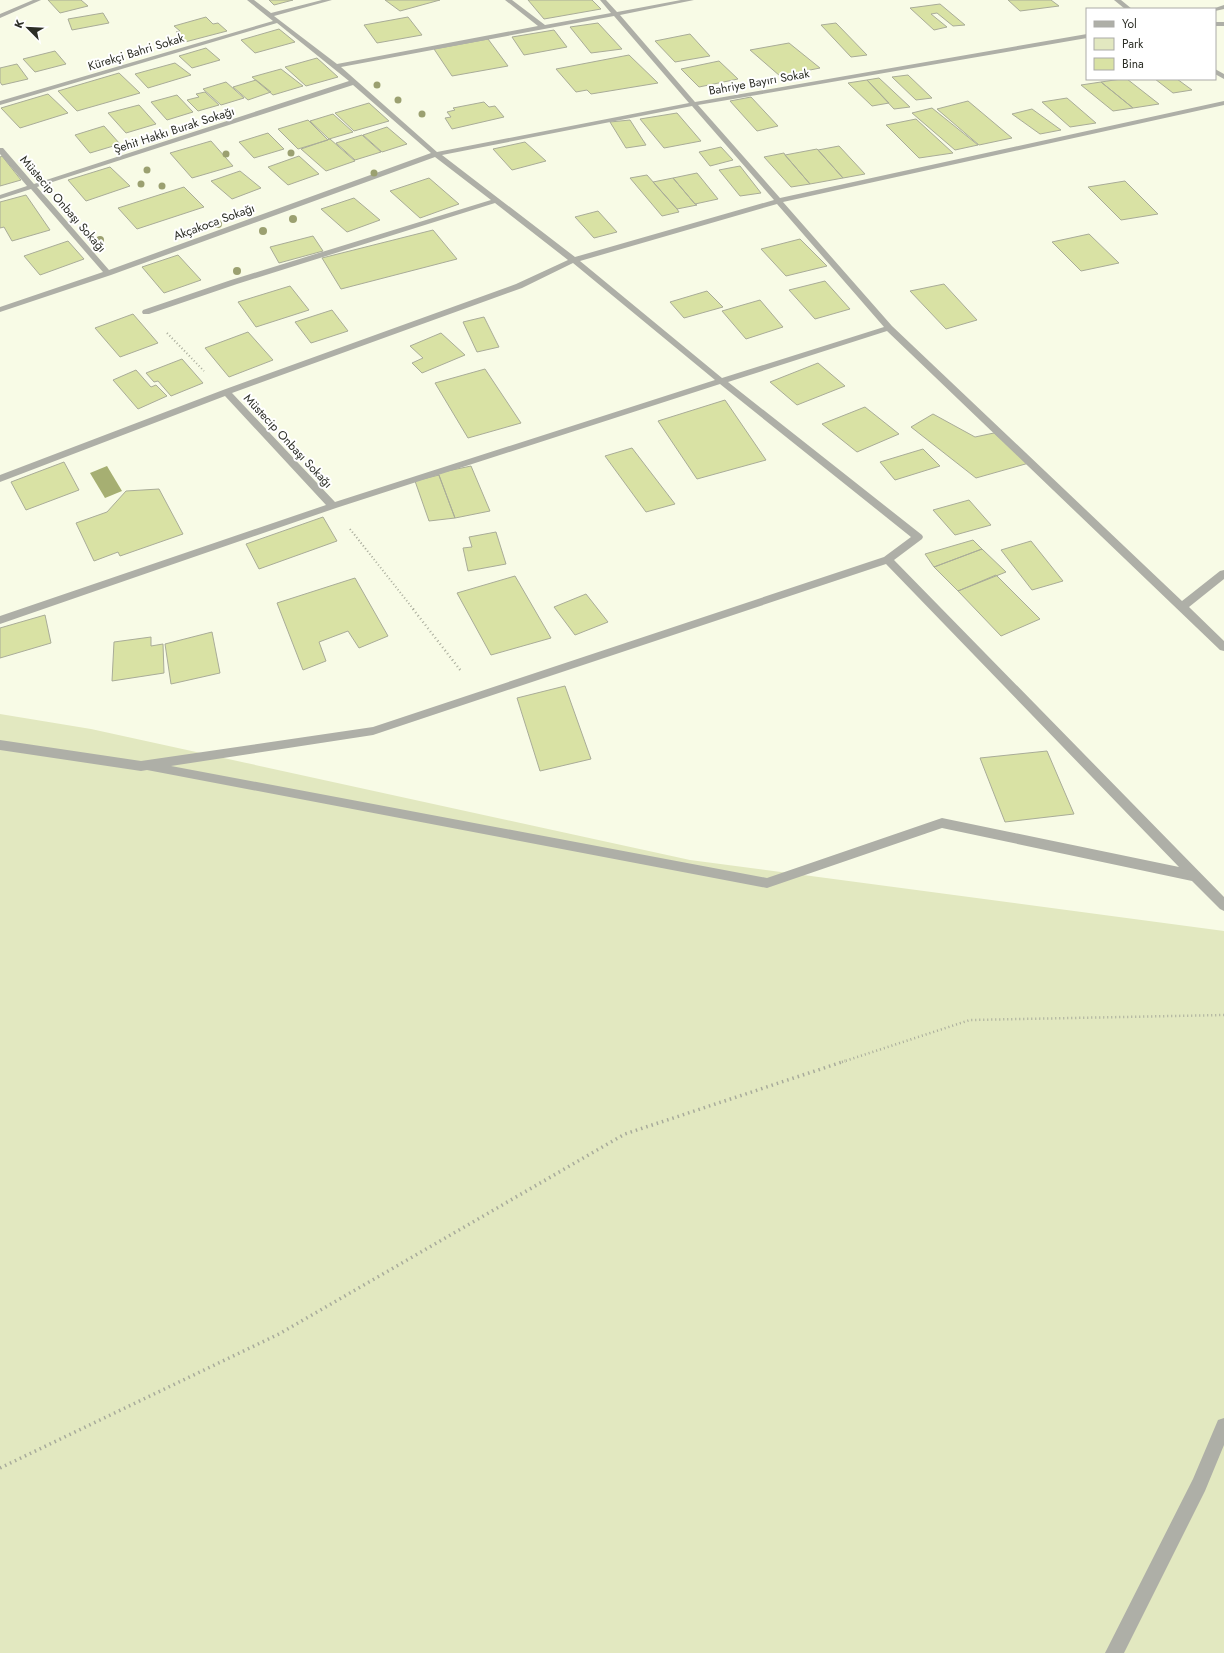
<svg xmlns="http://www.w3.org/2000/svg" width="1224" height="1653" font-family="Jost,sans-serif">
	<style>
		.green { fill: #e2e8c0 }
		.water { fill: #a6af72 }
		.building { fill: #d9e2a4; stroke: #a9ac98 }
		.lines { fill: none; stroke-linecap: round; stroke-linejoin: round }
		.path-far2 { stroke: #a8ab9b; stroke-width: 2; stroke-dasharray: 1 2.5; stroke-linecap: butt }
		.path-far1 { stroke: #a8ab9b; stroke-width: 2.5; stroke-dasharray: 1 3; stroke-linecap: butt }
		.path { stroke: #a8ab9b; stroke-width: 3.5; stroke-dasharray: 1.5 4; stroke-linecap: butt }
		.lane { fill: #aeafa7; fill-rule: evenodd }
		.street { fill: #aeafa7; fill-rule: evenodd }
		.tree { fill: #9ba070 }
		.labels { text-anchor: middle; dominant-baseline: central; stroke-width: 4; stroke-linejoin: round; paint-order: stroke }
		.far-street-label { font-size: 12px; fill: #2c2e26; stroke: #fff }
	</style>
	<rect width="100%" height="100%" fill="#f8fbe6"/>
	<path class="green" d="M0,714L91,729L690,860L1224,931V1653H0Z"/>
	<path class="water" d="M107,466L122,491L105,498L90,473Z"/>
	<path class="building" d="M48,0H81L88,6L60,13Z
		M269,0H293L274,5Z
		M385,0H440L400,11Z
		M528,0H592L601,9L544,19Z
		M1008,0H1051L1059,6L1020,11Z
		M940,4L965,25L953,26L937,13L931,14L947,27L934,30L910,8Z
		M103,13L109,23L72,30L68,19Z
		M206,17L213,24L218,23L227,31L185,42L176,32L180,31L174,26Z
		M408,17L422,35L377,43L364,25Z
		M598,23L622,49L591,53L570,27Z
		M836,23L867,55L851,57L821,25Z
		M279,29L295,42L255,53L241,40Z
		M554,30L567,47L524,55L512,37Z
		M690,34L710,56L675,62L655,41Z
		M488,39L508,66L452,76L434,49Z
		M789,43L820,68L780,76L750,50Z
		M206,48L220,60L192,68L179,56Z
		M55,51L66,64L35,72L23,59Z
		M629,55L658,83L591,94L587,90L576,92L556,69Z
		M317,58L338,77L306,86L285,67Z
		M719,61L738,79L699,87L681,69Z
		M175,63L191,75L148,88L135,74Z
		M17,64L28,79L2,85L0,82V68Z
		M281,69L303,86L273,95L252,77Z
		M119,73L140,93L77,111L58,91Z
		M908,75L932,98L916,100L892,77Z
		M879,78L910,107L894,109L867,80Z
		M1121,79H1127L1159,104L1133,108L1101,82Z
		M1155,79H1177L1192,90L1173,93Z
		M256,80L271,92L248,100L233,87Z
		M867,80L889,103L872,106L848,83Z
		M226,82L244,98L221,105L203,89Z
		M1101,82L1133,108L1113,111L1081,85Z
		M205,92L219,105L198,111L187,100L199,97L196,94Z
		M48,94L68,113L20,128L1,108Z
		M177,95L193,112L167,120L151,102Z
		M751,97L778,126L757,131L730,101Z
		M1067,98L1096,123L1070,127L1042,102Z
		M968,101L1012,138L979,145L937,109Z
		M484,102L489,107L495,106L504,117L452,129L445,118L451,117L447,112L455,110L453,108Z
		M369,103L389,121L354,131L335,113Z
		M139,105L156,124L126,133L108,113Z
		M932,108L978,145L955,150L912,113Z
		M1032,109L1061,130L1040,134L1012,114Z
		M677,113L701,141L664,148L640,119Z
		M333,114L353,132L329,139L310,121Z
		M916,119L953,153L919,158L886,125Z
		M308,120L328,140L298,149L278,129Z
		M630,120L646,145L626,148L610,122Z
		M104,126L120,144L90,153L75,135Z
		M387,127L407,144L382,152L363,135Z
		M268,133L284,149L254,158L239,142Z
		M362,135L381,152L355,160L336,143Z
		M330,139L355,161L326,171L301,149Z
		M211,141L233,166L192,178L170,153Z
		M525,142L546,161L512,170L493,149Z
		M839,146L865,174L843,178L818,150Z
		M721,147L733,160L710,166L699,152Z
		M817,149L818,150L843,178L810,184L785,155Z
		M784,153L785,155L810,184L791,187L764,157Z
		M2,156L21,180L0,186V157Z
		M299,156L319,174L288,185L268,167Z
		M740,166L761,193L740,196L719,170Z
		M110,167L130,186L86,201L68,180Z
		M240,171L261,188L232,199L211,181Z
		M697,173L718,199L695,204L673,178Z
		M647,175L677,209L679,212L662,216L630,178Z
		M429,178L459,204L420,218L390,191Z
		M673,178L695,204L697,205L677,209L653,182Z
		M1125,181L1158,214L1121,220L1088,187Z
		M184,187L204,207L137,229L118,208Z
		M26,195L50,230L12,241L4,227L0,228V202Z
		M354,198L380,220L347,232L321,209Z
		M598,211L617,232L594,238L575,217Z
		M433,230L457,259L341,289L322,258Z
		M1089,234L1119,263L1081,271L1052,242Z
		M313,236L323,251L279,263L270,247Z
		M800,239L827,266L786,276L761,249Z
		M68,241L84,259L40,275L24,256Z
		M178,255L201,280L164,293L142,267Z
		M825,281L850,309L815,319L789,290Z
		M944,284L977,320L946,329L910,291Z
		M290,286L309,310L256,327L238,302Z
		M707,291L723,307L684,318L670,302Z
		M760,300L783,327L746,339L722,311Z
		M332,310L348,331L311,343L295,322Z
		M133,314L158,343L120,357L95,328Z
		M484,317L499,347L477,352L463,322Z
		M248,332L273,360L229,377L205,348Z
		M441,333L465,355L422,373L412,363L423,358L410,346Z
		M182,359L203,383L171,396L158,381L154,382L146,373Z
		M818,363L845,386L797,405L770,382Z
		M485,369L521,423L468,438L435,383Z
		M136,370L151,387L156,385L167,396L138,409L113,380Z
		M725,400L766,460L697,479L658,421Z
		M865,407L899,434L857,452L822,424Z
		M933,414L975,437L994,433L1029,463L976,478L911,427Z
		M632,448L675,504L646,512L605,456Z
		M923,449L940,466L895,480L880,462Z
		M64,462L79,490L26,510L11,482Z
		M471,466L490,511L455,518L438,473Z
		M439,475L455,518L429,521L415,481Z
		M159,489L183,534L120,556L118,552L94,561L76,523L107,512L126,491Z
		M969,500L991,525L955,535L933,510Z
		M323,517L337,541L259,569L246,544Z
		M496,532L506,564L468,571L463,548L472,547L469,537Z
		M973,540L982,549L934,567L925,554Z
		M1031,541L1063,581L1032,590L1001,550Z
		M982,549L1006,572L958,591L934,567Z
		M996,575L1040,619L1001,636L958,591Z
		M515,576L551,638L491,655L457,593Z
		M355,578L388,636L359,648L348,631L319,642L326,661L303,670L277,603Z
		M586,594L608,622L575,635L554,607Z
		M45,615L51,643L0,658V628Z
		M212,632L220,673L171,684L165,644Z
		M151,637V646L163,644L164,673L112,681L114,642Z
		M565,686L591,759L540,771L517,698Z
		M1047,751L1074,814L1005,822L980,758Z"/>
	<g class="lines">
		<path class="path-far2" d="M167,333L204,371
			M350,529L414,610"/>
		<path class="path-far1" d="M413,609L461,671
			M842,1062L970,1020L1224,1015"/>
		<path class="path" d="M0,1468L279,1334L625,1134L845,1061"/>
		<path class="lane" d="M1215,22H1224V26H1215Z"/>
		<path class="street" d="M33,0H41L0,18V14Z
			M247,0H254L271,13L322,0H332L274,16L337,64L538,26L505,0H512L545,25L611,13L600,0H606L617,12L681,0H694L620,15L695,102L1087,34V38L698,105L780,198L1224,101V105L783,202L892,326L1182,601L1220,571L1224,570V579L1189,607L1224,641V651L1220,650L887,331L728,382L922,535L923,537L922,539L894,560L1224,897V911L1220,909L1192,881L942,828L767,888L147,770L141,771L0,750V740L141,761L373,727L884,557L911,537L720,384L336,508L0,624V616L326,505L225,396L0,482V475L223,390L516,284L568,260L495,203L237,284L149,314H143L142,312L143,310L231,280L491,200L435,157L111,275L0,312V307L103,272L31,189L0,199V195L27,186L0,154V148H3L34,184L349,81L277,23L0,105V101L273,21ZM614,16L689,103L437,152L341,67ZM353,85L431,153L109,270L37,187ZM692,106L774,200L575,257L442,155ZM777,204L884,327L722,378L580,261ZM573,263L715,380L335,502L232,393L522,288ZM886,564L1179,867L942,818L767,878L171,766L373,735Z
			M1114,0H1121L1132,9H1125Z
			M1224,5V9L1215,11V9H1212Z
			M1215,69L1224,74V79L1215,74Z
			M1224,1418V1445L1205,1491L1124,1653H1105L1193,1479L1218,1420Z"/>
	</g>
	<g class="tree">
		<circle cx="377" cy="85" r="3.5"/>
		<circle cx="398" cy="100" r="3.5"/>
		<circle cx="422" cy="114" r="3.5"/>
		<circle cx="291" cy="153" r="3.5"/>
		<circle cx="226" cy="154" r="3.5"/>
		<circle cx="147" cy="170" r="3.5"/>
		<circle cx="374" cy="173" r="3.5"/>
		<circle cx="141" cy="184" r="3.5"/>
		<circle cx="162" cy="186" r="3.5"/>
		<circle cx="293" cy="219" r="4"/>
		<circle cx="218" cy="224" r="4"/>
		<circle cx="263" cy="231" r="4"/>
		<circle cx="100" cy="240" r="4"/>
		<circle cx="237" cy="271" r="4"/>
	</g>
	<g class="labels">
		<g class="far-street-label">
			<text transform="translate(136 52) rotate(-17)">Kürekçi Bahri Sokak</text>
			<text transform="translate(759 82) rotate(-10)">Bahriye Bayırı Sokak</text>
			<text transform="translate(174 130) rotate(-18)">Şehit Hakkı Burak Sokağı</text>
			<text transform="translate(63 204) rotate(49)">Müstecip Onbaşı Sokağı</text>
			<text transform="translate(214 222) rotate(-20)">Akçakoca Sokağı</text>
			<text transform="translate(288 441) rotate(47)">Müstecip Onbaşı Sokağı</text>
		</g>
	</g>
	<rect x="1086" y="8" width="130" height="72" fill="#ffffff" stroke="#ababa8"/>
	<rect x="1094" y="21" width="20" height="6" fill="#aeafa7" stroke="#ababa8"/>
	<text x="1122" y="28" font-size="12" fill="#2c2e26">Yol</text>
	<rect x="1094" y="38" width="20" height="12" fill="#e2e8c0" stroke="#ababa8"/>
	<text x="1122" y="48" font-size="12" fill="#2c2e26">Park</text>
	<rect x="1094" y="58" width="20" height="12" fill="#d9e2a4" stroke="#ababa8"/>
	<text x="1122" y="68" font-size="12" fill="#2c2e26">Bina</text>
	<g transform="translate(28 28) rotate(294)" stroke="#ffffff" stroke-width="3" paint-order="stroke">
	<path d="M0-3L7 15L0 10L-7 15Z" fill="#2c2e26"/>
	<text y="-6" font-size="11" font-weight="bold" text-anchor="middle" fill="#2c2e26">K</text>
	</g>
</svg>
